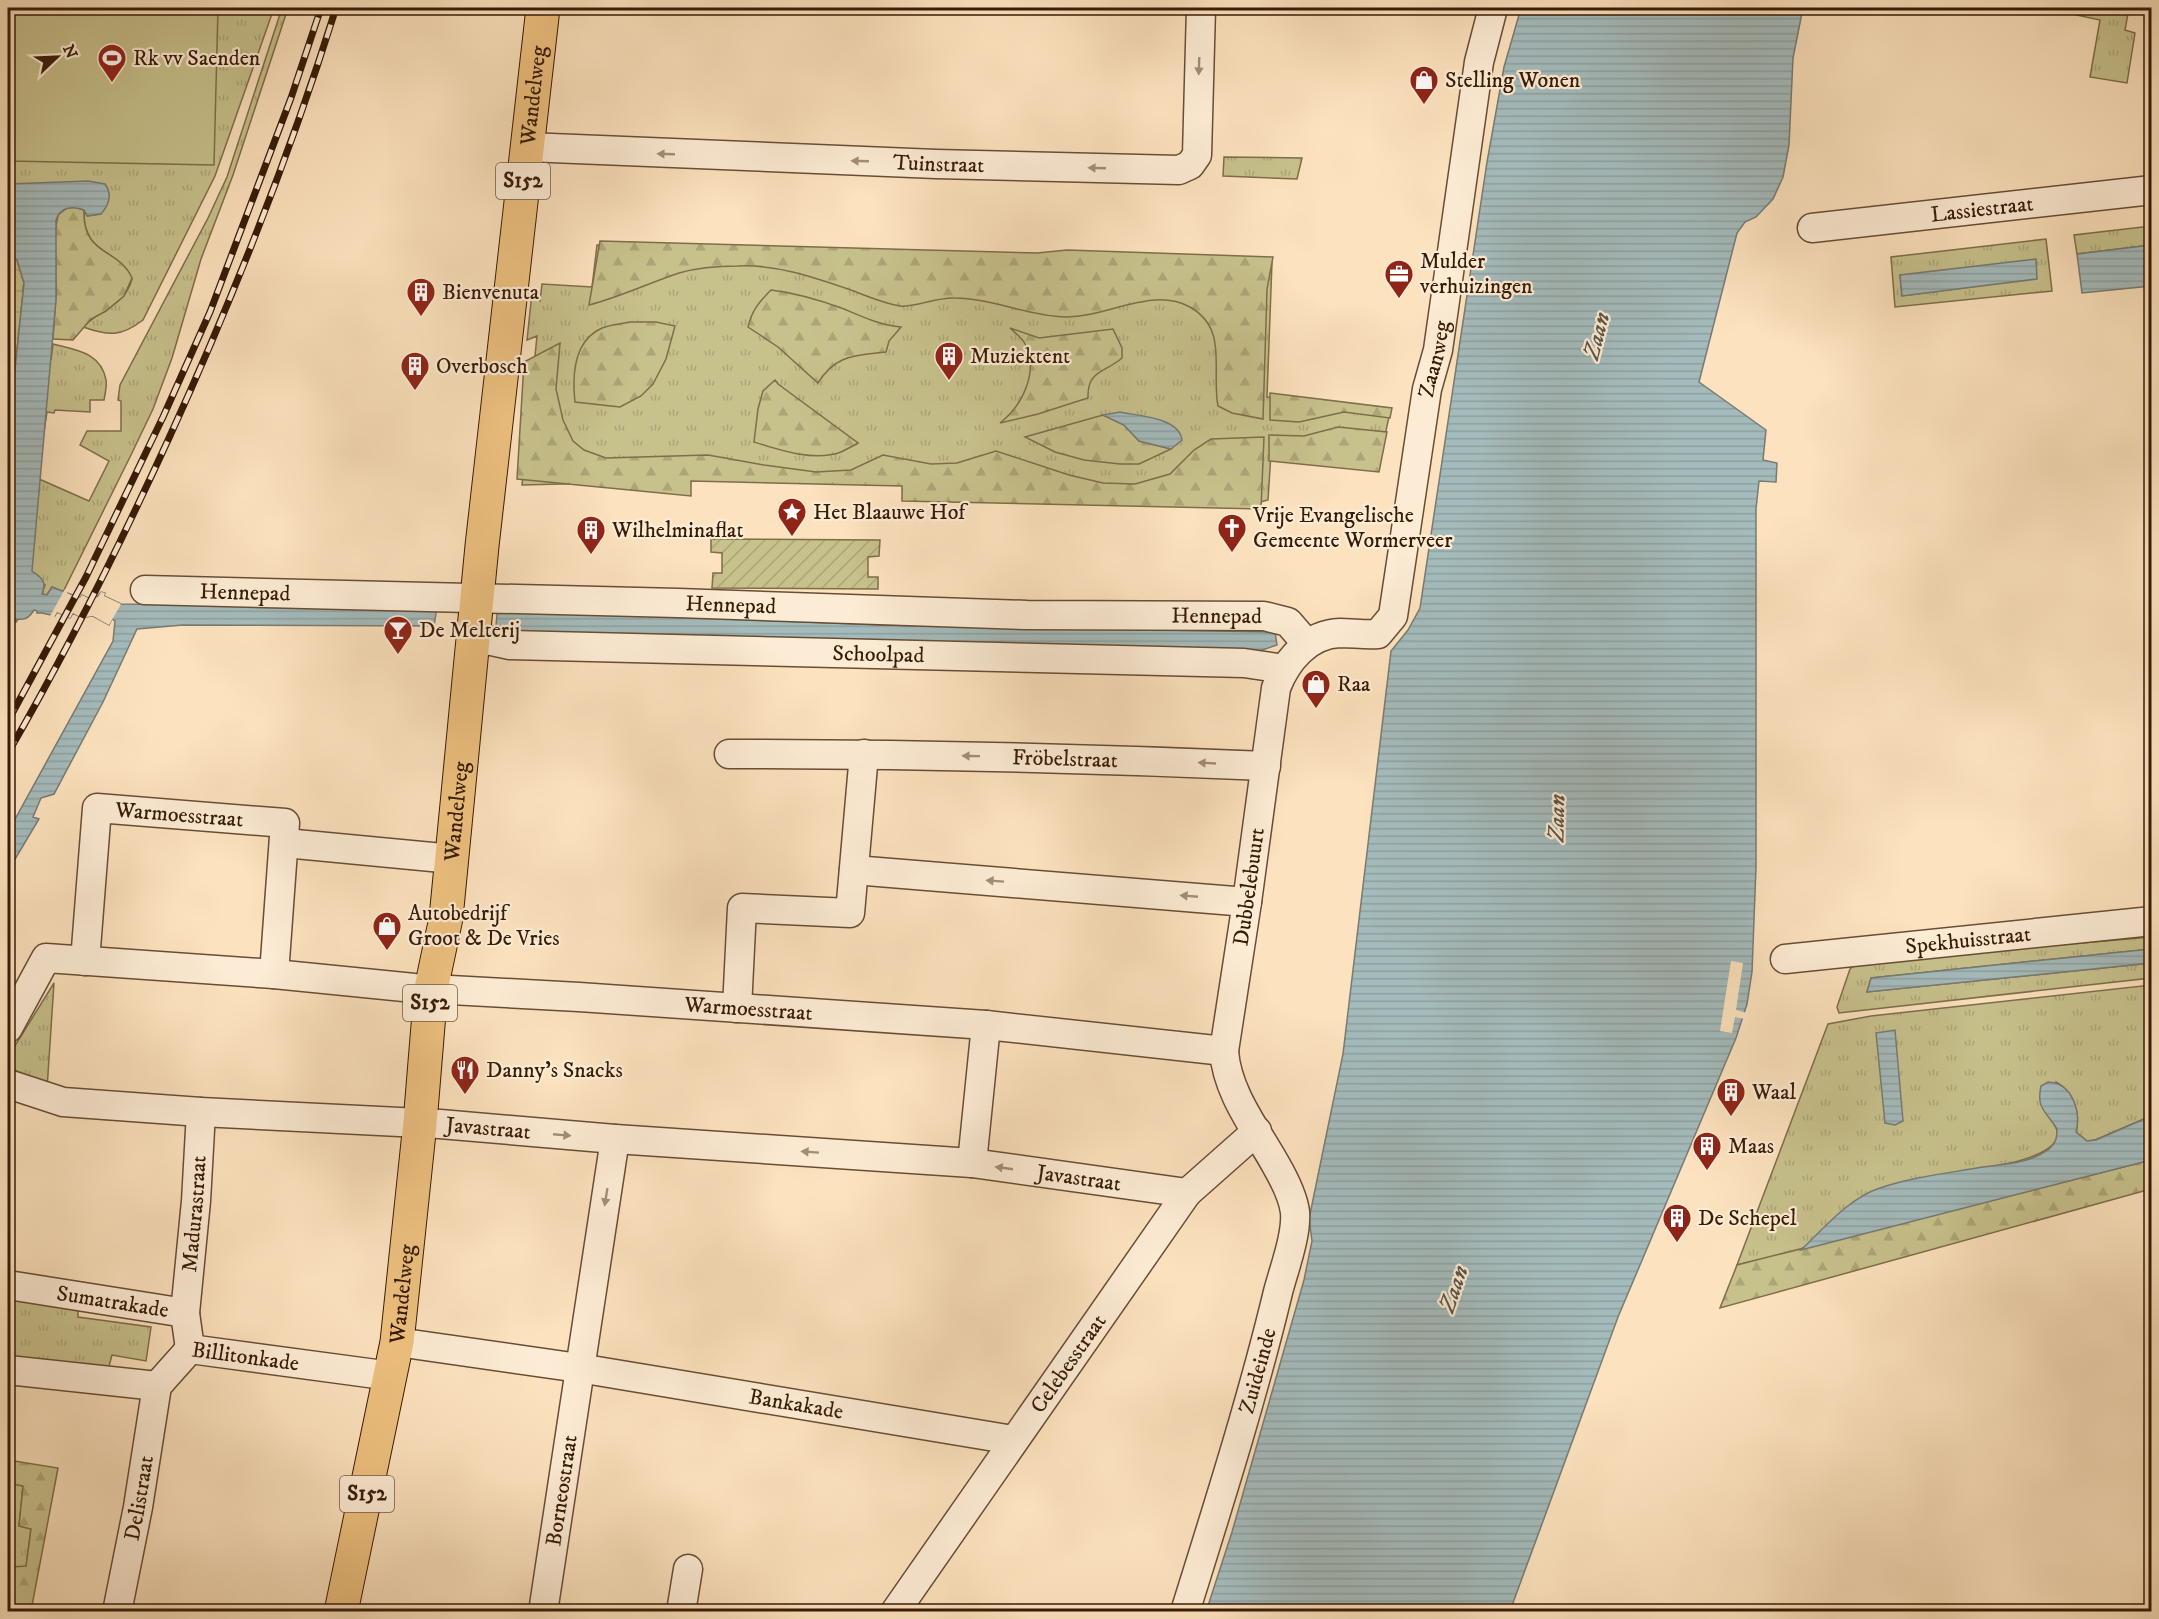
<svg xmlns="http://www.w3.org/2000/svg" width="2159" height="1619" font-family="'IM FELL DW Pica',serif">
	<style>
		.grass { fill: url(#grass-tufts); stroke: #7e6e4a; stroke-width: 1.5; fill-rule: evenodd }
		.forest { fill: url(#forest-firs); stroke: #7e6e4a; stroke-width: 1.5 }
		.wetland { fill: url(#wetland-marsh); stroke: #7e6e4a; stroke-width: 1.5 }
		.garden { fill: url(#garden-furrows); stroke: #7e6e4a; stroke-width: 1.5 }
		.pitch { fill: #c7c18c; stroke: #7e6e4a; stroke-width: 1.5 }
		.water { fill: url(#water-rules); stroke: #787b74; stroke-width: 1.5 }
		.pier { fill: #fce2be }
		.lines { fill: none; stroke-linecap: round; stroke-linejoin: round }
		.minor-casing { stroke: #684d35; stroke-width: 31 }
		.primary-casing { stroke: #361b07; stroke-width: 35 }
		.minor { stroke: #fdecd5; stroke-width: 28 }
		.primary { stroke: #eec17f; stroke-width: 33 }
		.rail-casing { stroke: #361b07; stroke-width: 7 }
		.rail { stroke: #fdecd5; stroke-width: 4.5; stroke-dasharray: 14; stroke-linecap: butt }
		.oneway { fill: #a38e78 }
		.labels { text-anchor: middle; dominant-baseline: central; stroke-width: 4.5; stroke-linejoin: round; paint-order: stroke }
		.shield { fill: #fdecd5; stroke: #725a45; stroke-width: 1.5 }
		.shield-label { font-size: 21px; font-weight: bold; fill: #361b07 }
		.poi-label { font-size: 22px; fill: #361b07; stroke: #fdecd5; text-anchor: start }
		.street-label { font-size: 22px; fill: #361b07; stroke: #fdecd5 }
		.water-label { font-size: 24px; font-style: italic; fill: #5c5346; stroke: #fdecd5 }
	</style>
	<defs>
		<pattern id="grass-tufts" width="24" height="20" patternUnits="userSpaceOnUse" patternTransform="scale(1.5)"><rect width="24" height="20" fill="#c7c18c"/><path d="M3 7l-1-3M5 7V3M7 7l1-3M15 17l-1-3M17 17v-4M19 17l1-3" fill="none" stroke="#aca577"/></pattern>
		<pattern id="forest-firs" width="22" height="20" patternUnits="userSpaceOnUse" patternTransform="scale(1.5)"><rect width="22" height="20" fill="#c7c18c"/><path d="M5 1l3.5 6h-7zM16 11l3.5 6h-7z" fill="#aca577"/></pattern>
		<pattern id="wetland-marsh" width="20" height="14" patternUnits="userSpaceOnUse" patternTransform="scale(1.5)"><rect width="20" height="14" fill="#c7c18c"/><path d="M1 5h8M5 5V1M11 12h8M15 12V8" fill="none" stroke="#aca577"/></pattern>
		<pattern id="garden-furrows" width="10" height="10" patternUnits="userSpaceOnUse" patternTransform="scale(1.5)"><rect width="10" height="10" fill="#c7c18c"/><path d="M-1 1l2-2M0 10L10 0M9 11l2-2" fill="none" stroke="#aca577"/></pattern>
		<pattern id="water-rules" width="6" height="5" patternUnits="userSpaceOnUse" patternTransform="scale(1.5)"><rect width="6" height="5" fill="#a4bbbc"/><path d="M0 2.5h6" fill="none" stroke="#8ea0a0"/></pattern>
	</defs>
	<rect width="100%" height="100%" fill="#fce2be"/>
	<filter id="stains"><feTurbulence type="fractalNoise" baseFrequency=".00333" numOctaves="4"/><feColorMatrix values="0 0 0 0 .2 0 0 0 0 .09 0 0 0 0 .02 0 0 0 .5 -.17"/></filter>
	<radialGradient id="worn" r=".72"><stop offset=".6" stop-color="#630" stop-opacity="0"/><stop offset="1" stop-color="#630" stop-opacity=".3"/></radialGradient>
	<path class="grass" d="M8,8H274L215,176L143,320C121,337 109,336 83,327C100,309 125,306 132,279C119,248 82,256 84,210L88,216L100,214L12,184L51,360L53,344C75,350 101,352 106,380C107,386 105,394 104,400H90V412L55,410L54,413L47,412L35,491H39V479L89,501L109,461L80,445L87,431H121V401L118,400L120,385L208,218L227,177L282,8H288L233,175L201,259L172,358L153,409L130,457L63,592L52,587L47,595L42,594L45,585L43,586L16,622L8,619Z
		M2044,8H2129L2125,30L2135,33L2127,83L2090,77L2100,20Z
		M2151,100V159L2147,155Z
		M1224,157L1302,158L1297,179L1223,176Z
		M2151,226V245L2077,254L2074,235Z
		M2046,239L2052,291L1895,307L1891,257ZM1900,275L2037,278L1902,296Z
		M597,245L1272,262L1267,397L1390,412L1378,469L1271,453L1268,500L1246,506L905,484L723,480L522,485L537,336L527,340L532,293L540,301L542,284L592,287Z
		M2151,937V949L1871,978L1867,992L2151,963V978L1839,1013L1837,1007L1850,969L1859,962Z
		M54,983L47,1089L8,1066V1057Z
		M2151,985V1116L2095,1140L2087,1141L2076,1132C2081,1114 2073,1091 2056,1082L2054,1124C2080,1163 1953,1172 1931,1176C1903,1183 1874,1187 1850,1205C1836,1215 1813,1245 1799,1250C1780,1258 1756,1260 1737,1265L1828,1024L1871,1016Z
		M8,1298L78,1310V1317L151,1327L146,1361L112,1355L108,1370L8,1360Z
		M8,1483L23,1486L19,1526L31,1529L26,1567H12L8,1590Z"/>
	<path class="forest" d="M75,207L84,210C82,256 119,248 132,278L124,296L106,311L91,319L73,340L53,339L56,295L55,232L58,215L67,208Z
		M600,241L1037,253L1067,250L1273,257L1267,289L1263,419L1232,413L1218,406C1211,371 1229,329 1190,307C1151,286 1106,318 1065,317C1027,316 992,298 954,298C938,297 911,308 900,306C882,303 865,295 848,289C813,277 775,264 738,266C720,266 696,268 679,273C649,283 620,297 589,305Z
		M771,290C796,293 820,300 844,309C863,317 880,325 901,327L889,341L886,352C855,356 836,354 818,383L778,347L748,327C752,310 759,302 771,290Z
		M630,322H656L675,326L666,359L653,384L641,396L620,407L575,402C572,375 573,341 602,328C610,325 621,324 630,322Z
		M1010,328L1039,338L1113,329L1122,348V358C1105,373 1087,370 1088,398L1038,414L1000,423C1023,405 1040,370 1024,342C1021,337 1014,332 1010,328Z
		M560,343L556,389L563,420L573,441L584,450L606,458L708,455L764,465L816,472L851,470L883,455L931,464L957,463L996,451L1069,475L1103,483L1135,484L1170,474L1194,450L1211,439L1264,437L1261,509L902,501V486L691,481V496L517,479L524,362Z
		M775,380L778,384L858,443C853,446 847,449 841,452C815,462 779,450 754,442L758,409L763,391Z
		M1270,393L1392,408L1390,418L1344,412L1299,422L1270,420Z
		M1103,415L1124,425L1139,441L1171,449L1139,464H1120L1084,460L1055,452L1025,437Z
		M1338,427L1387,432L1379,472L1269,461V435L1304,436Z
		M2151,1160V1189L1720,1308L1737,1265Z
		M8,1460L58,1468L31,1611H8V1590L12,1567L26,1566L31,1529L19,1526L23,1486L8,1483Z"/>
	<path class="wetland" d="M8,252L17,260L24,283L12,398L8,495Z"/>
	<path class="garden" d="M711,539L880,540L879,556L868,557V577H878V589L712,588L713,573H722V553L711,552Z"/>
	<path class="pitch" d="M8,8H218L214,165L8,161Z"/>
	<path class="water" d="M1521,8H1803L1793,58L1789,145L1783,177L1773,199L1756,217L1745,222L1737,233L1699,382L1766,430L1763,460L1777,463L1776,482L1759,481L1756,509V867L1752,972L1747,1004L1736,1038L1618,1317L1510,1611L1206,1612L1232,1532L1304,1280L1312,1241L1309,1219L1343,1054L1391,651L1408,630L1420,608L1487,162L1504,67Z
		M88,181L105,184C113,195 109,205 101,214L87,216L84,210C73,206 61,206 56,220V300L32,571C42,578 47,581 42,594L47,595L52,587L80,598L82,595L90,599L92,596L96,598L101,592L105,593L104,596L121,604L437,607L434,626L183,625L137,629L103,702L54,794L41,798L33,817L39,819L8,871V832L113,641L115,621L112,619L109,625L93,616L85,617L84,619L73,613L70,618L57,612L55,616L42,613H37V611L34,610C25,624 20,618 8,619V495L12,398L24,283L17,260L8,252V184Z
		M2151,245V286L2082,293L2077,254Z
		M2036,259L2037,279L1902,296L1900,275Z
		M1120,412C1138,416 1179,417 1182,440L1171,449L1139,441L1124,425L1103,415Z
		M520,611L883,625L1275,632L1277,645L1253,653L517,634L504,627H496L497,614Z
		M2151,949V963L1867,992L1871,978Z
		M1895,1030L1903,1121L1895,1125L1885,1123L1876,1033Z
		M2048,1082C2073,1083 2081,1112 2076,1132L2087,1141L2096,1140L2151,1116V1160L1801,1250C1824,1228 1849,1198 1880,1188C1912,1177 1949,1173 1983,1167C2005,1164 2031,1163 2049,1149C2056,1143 2057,1138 2057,1129C2046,1111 2036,1109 2041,1086Z"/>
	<path class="pier" d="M65,589L68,591L67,593L75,597L76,596L80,598L82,595L90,599L92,596L95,598L98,597L101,592L105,593L104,596L121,604L109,625L93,616L85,617L84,619L73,613L70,618L57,612L53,619L49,618Z
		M1731,961L1743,963L1736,1010L1747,1013L1745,1019L1735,1017L1732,1033L1720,1031Z"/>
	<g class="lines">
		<g class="minor-casing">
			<g id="minor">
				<path id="s1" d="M527,147L936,164L1179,170L1190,165L1197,155L1201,8"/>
				<path id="s2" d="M1812,228L2152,190"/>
				<path id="s3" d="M145,590L678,603L1027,615L1264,616L1288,622L1307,644"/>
				<path id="s4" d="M473,640L492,641L510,645L1244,663L1285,669"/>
				<path id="s5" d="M729,754C908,754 1087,758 1266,766"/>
				<path d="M285,843L453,859"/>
				<path d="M854,870L1247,902"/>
				<path id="s6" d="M1785,959L2152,921"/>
				<path id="s7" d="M85,961L97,808L285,823L274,974"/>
				<path d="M737,1008L742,908L850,913L864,754"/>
				<path id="s8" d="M8,1028L46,958L274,974L414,988L579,997L986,1025L1224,1051"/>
				<path id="s9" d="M8,1084L63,1102L201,1112L440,1124L615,1139L972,1163L1187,1193"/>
				<path d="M972,1163L986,1025"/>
				<path id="s10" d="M8,1285L185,1313"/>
				<path id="s11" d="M397,1342L579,1368L1013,1440"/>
				<path id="s12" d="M190,1349L185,1313L196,1201L201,1112"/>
				<path id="s13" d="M190,1349L391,1376"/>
				<path d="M8,1370L157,1386"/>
				<path d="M157,1386L190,1349"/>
				<path id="s14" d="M117,1612L138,1507L157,1386"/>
				<path id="s15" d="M543,1612L615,1139"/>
				<path d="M681,1612L688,1569"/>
				<path id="s16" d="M895,1612L1187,1193L1257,1131"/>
				<path id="s17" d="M1185,1612C1218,1506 1252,1400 1278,1292C1284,1269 1297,1235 1295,1212C1293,1196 1284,1179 1276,1165C1256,1129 1227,1093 1224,1051L1247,902L1276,688C1286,661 1308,634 1340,633C1353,633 1365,635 1378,634L1393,616L1427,389L1438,350L1479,62L1493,8"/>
			</g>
		</g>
		<g class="primary-casing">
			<g id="primary">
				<path id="s18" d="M341,1612L397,1342L420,1123L431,989L446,918L482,546L543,8"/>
			</g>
		</g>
		<use href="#minor" class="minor"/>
		<use href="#primary" class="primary"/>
		<g class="rail-casing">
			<path id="rail" d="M8,721L86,577L163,417L210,312L291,98L321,8
				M8,753C67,651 120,545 169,438C233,298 290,155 336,8"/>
		</g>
		<use href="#rail" class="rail"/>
	</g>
	<defs><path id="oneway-solid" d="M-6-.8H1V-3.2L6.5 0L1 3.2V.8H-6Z" transform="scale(1.5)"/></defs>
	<g class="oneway">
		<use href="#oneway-solid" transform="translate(1199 66) rotate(92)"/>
		<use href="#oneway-solid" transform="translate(666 154) rotate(-178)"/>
		<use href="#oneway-solid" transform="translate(860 161) rotate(-178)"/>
		<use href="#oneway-solid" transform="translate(1097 168) rotate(-178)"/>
		<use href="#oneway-solid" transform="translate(971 756) rotate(-179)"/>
		<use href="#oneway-solid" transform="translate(1207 763) rotate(-177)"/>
		<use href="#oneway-solid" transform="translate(995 881) rotate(-176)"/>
		<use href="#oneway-solid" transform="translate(1189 896) rotate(-175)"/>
		<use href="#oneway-solid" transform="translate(562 1135) rotate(5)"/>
		<use href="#oneway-solid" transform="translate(810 1152) rotate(-176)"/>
		<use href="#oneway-solid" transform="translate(1004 1168) rotate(-172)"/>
		<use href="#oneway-solid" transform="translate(606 1197) rotate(99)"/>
	</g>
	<defs>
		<g id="stadium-pin" transform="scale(1.5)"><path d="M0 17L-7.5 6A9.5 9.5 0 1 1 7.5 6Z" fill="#8f2418" stroke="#fdecd5"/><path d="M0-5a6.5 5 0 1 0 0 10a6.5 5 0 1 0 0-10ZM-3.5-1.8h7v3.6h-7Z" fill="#fff"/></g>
		<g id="shop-pin" transform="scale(1.5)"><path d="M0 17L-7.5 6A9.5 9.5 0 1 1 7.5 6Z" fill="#8f2418" stroke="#fdecd5"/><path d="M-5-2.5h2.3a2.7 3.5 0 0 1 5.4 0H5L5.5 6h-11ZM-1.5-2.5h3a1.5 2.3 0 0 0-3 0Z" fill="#fff"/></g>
		<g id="office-pin" transform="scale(1.5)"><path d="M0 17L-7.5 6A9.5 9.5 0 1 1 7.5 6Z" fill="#8f2418" stroke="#fdecd5"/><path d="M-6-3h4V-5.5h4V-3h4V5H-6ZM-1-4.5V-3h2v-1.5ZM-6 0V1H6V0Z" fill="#fff"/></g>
		<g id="building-pin" transform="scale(1.5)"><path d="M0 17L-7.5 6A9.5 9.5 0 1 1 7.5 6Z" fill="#8f2418" stroke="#fdecd5"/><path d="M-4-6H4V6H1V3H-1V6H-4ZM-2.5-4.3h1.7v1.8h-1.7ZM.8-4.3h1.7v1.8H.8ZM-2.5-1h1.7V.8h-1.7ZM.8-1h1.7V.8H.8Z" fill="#fff"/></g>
		<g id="sight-pin" transform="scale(1.5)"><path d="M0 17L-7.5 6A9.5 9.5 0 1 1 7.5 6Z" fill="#8f2418" stroke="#fdecd5"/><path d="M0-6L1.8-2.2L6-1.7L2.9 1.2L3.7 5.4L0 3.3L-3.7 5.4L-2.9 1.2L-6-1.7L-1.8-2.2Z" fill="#fff"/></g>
		<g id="church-pin" transform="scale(1.5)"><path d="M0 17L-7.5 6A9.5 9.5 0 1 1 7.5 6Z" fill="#8f2418" stroke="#fdecd5"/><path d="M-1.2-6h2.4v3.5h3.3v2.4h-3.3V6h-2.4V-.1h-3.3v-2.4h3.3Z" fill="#fff"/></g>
		<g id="bar-pin" transform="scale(1.5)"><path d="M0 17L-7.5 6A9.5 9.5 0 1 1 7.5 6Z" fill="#8f2418" stroke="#fdecd5"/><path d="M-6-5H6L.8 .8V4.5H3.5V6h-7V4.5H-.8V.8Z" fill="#fff"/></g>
		<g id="restaurant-pin" transform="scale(1.5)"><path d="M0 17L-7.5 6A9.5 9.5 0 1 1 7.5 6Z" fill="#8f2418" stroke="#fdecd5"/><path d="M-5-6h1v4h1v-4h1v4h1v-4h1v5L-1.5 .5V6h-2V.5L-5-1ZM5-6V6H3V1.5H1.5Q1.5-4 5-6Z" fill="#fff"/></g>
	</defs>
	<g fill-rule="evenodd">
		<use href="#stadium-pin" x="112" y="58"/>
		<use href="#shop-pin" x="1424" y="80"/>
		<use href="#office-pin" x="1399" y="274"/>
		<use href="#building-pin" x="421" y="292"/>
		<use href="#building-pin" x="949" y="356"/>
		<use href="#building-pin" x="415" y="366"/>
		<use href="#sight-pin" x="792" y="512"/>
		<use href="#church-pin" x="1232" y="528"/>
		<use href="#building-pin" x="591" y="530"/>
		<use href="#bar-pin" x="398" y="630"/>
		<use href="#shop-pin" x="1316" y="684"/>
		<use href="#shop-pin" x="387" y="926"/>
		<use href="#restaurant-pin" x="465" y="1070"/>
		<use href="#building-pin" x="1731" y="1092"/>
		<use href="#building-pin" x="1707" y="1146"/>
		<use href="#building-pin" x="1677" y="1218"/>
	</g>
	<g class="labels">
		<g class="shield">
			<rect x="496" y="163" width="54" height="36" rx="4.5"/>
			<rect x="403" y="985" width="54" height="36" rx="4.5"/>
			<rect x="340" y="1476" width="54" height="36" rx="4.5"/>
		</g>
		<g class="shield-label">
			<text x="523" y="181">S152</text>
			<text x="430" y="1003">S152</text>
			<text x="367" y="1494">S152</text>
		</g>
		<g class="poi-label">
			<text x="133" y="58">Rk vv Saenden</text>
			<text x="1445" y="80">Stelling Wonen</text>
			<text x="1420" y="261">Mulder<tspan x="1420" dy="25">verhuizingen</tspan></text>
			<text x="442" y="292">Bienvenuta</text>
			<text x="970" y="356">Muziektent</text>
			<text x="436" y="366">Overbosch</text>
			<text x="813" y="512">Het Blaauwe Hof</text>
			<text x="1253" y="515">Vrije Evangelische<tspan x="1253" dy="25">Gemeente Wormerveer</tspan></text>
			<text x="612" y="530">Wilhelminaflat</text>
			<text x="419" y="630">De Melterij</text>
			<text x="1337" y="684">Raa</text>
			<text x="408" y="913">Autobedrijf<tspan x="408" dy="25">Groot &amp; De Vries</tspan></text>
			<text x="486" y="1070">Danny's Snacks</text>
			<text x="1752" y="1092">Waal</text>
			<text x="1728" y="1146">Maas</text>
			<text x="1698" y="1218">De Schepel</text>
		</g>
		<g class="street-label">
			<text stroke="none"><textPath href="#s18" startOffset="1530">Wandelweg</textPath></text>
			<text stroke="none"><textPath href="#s1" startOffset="412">Tuinstraat</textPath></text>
			<text stroke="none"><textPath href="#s2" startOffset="171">Lassiestraat</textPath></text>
			<text stroke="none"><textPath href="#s17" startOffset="1371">Zaanweg</textPath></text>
			<text stroke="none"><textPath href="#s3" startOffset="100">Hennepad</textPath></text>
			<text stroke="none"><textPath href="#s3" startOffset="586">Hennepad</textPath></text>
			<text stroke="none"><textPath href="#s3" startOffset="1072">Hennepad</textPath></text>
			<text stroke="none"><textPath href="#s4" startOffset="406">Schoolpad</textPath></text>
			<text stroke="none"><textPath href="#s5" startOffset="336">Fröbelstraat</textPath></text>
			<text stroke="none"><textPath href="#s18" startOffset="810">Wandelweg</textPath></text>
			<text stroke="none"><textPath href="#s7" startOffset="236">Warmoesstraat</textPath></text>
			<text stroke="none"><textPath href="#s17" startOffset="759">Dubbelebuurt</textPath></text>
			<text stroke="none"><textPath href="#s6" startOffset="184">Spekhuisstraat</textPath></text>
			<text stroke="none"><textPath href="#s8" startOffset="784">Warmoesstraat</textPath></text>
			<text stroke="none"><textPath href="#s9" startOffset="484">Javastraat</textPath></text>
			<text stroke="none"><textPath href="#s9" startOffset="1077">Javastraat</textPath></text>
			<text stroke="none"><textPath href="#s12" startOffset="136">Madurastraat</textPath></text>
			<text stroke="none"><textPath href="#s18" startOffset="324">Wandelweg</textPath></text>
			<text stroke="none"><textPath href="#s10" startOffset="106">Sumatrakade</textPath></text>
			<text stroke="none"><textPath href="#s13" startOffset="56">Billitonkade</textPath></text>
			<text stroke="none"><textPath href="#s16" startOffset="303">Celebesstraat</textPath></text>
			<text stroke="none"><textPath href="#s17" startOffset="252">Zuideinde</textPath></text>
			<text stroke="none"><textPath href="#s11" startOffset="404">Bankakade</textPath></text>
			<text stroke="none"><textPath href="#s15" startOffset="123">Borneostraat</textPath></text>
			<text stroke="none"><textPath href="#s14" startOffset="116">Delistraat</textPath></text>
		</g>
		<g class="water-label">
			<text transform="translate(1597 336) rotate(-75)">Zaan</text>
			<text transform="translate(1557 818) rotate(-88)">Zaan</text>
			<text transform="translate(1454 1289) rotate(-71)">Zaan</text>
		</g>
	</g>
	<rect width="2159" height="1619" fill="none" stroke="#fce2be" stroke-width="30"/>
	<rect x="9" y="9" width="2141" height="1601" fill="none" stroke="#361b07" stroke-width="3"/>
	<rect x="15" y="15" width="2129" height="1589" fill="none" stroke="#361b07" stroke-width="1.5"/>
	<g transform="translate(57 57) rotate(67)" stroke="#fdecd5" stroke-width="4.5" paint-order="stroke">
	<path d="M0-4.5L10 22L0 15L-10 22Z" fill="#361b07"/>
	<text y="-9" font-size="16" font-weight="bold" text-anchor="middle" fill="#361b07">N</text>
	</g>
	<rect width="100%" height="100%" filter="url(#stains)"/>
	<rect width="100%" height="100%" fill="url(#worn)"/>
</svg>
